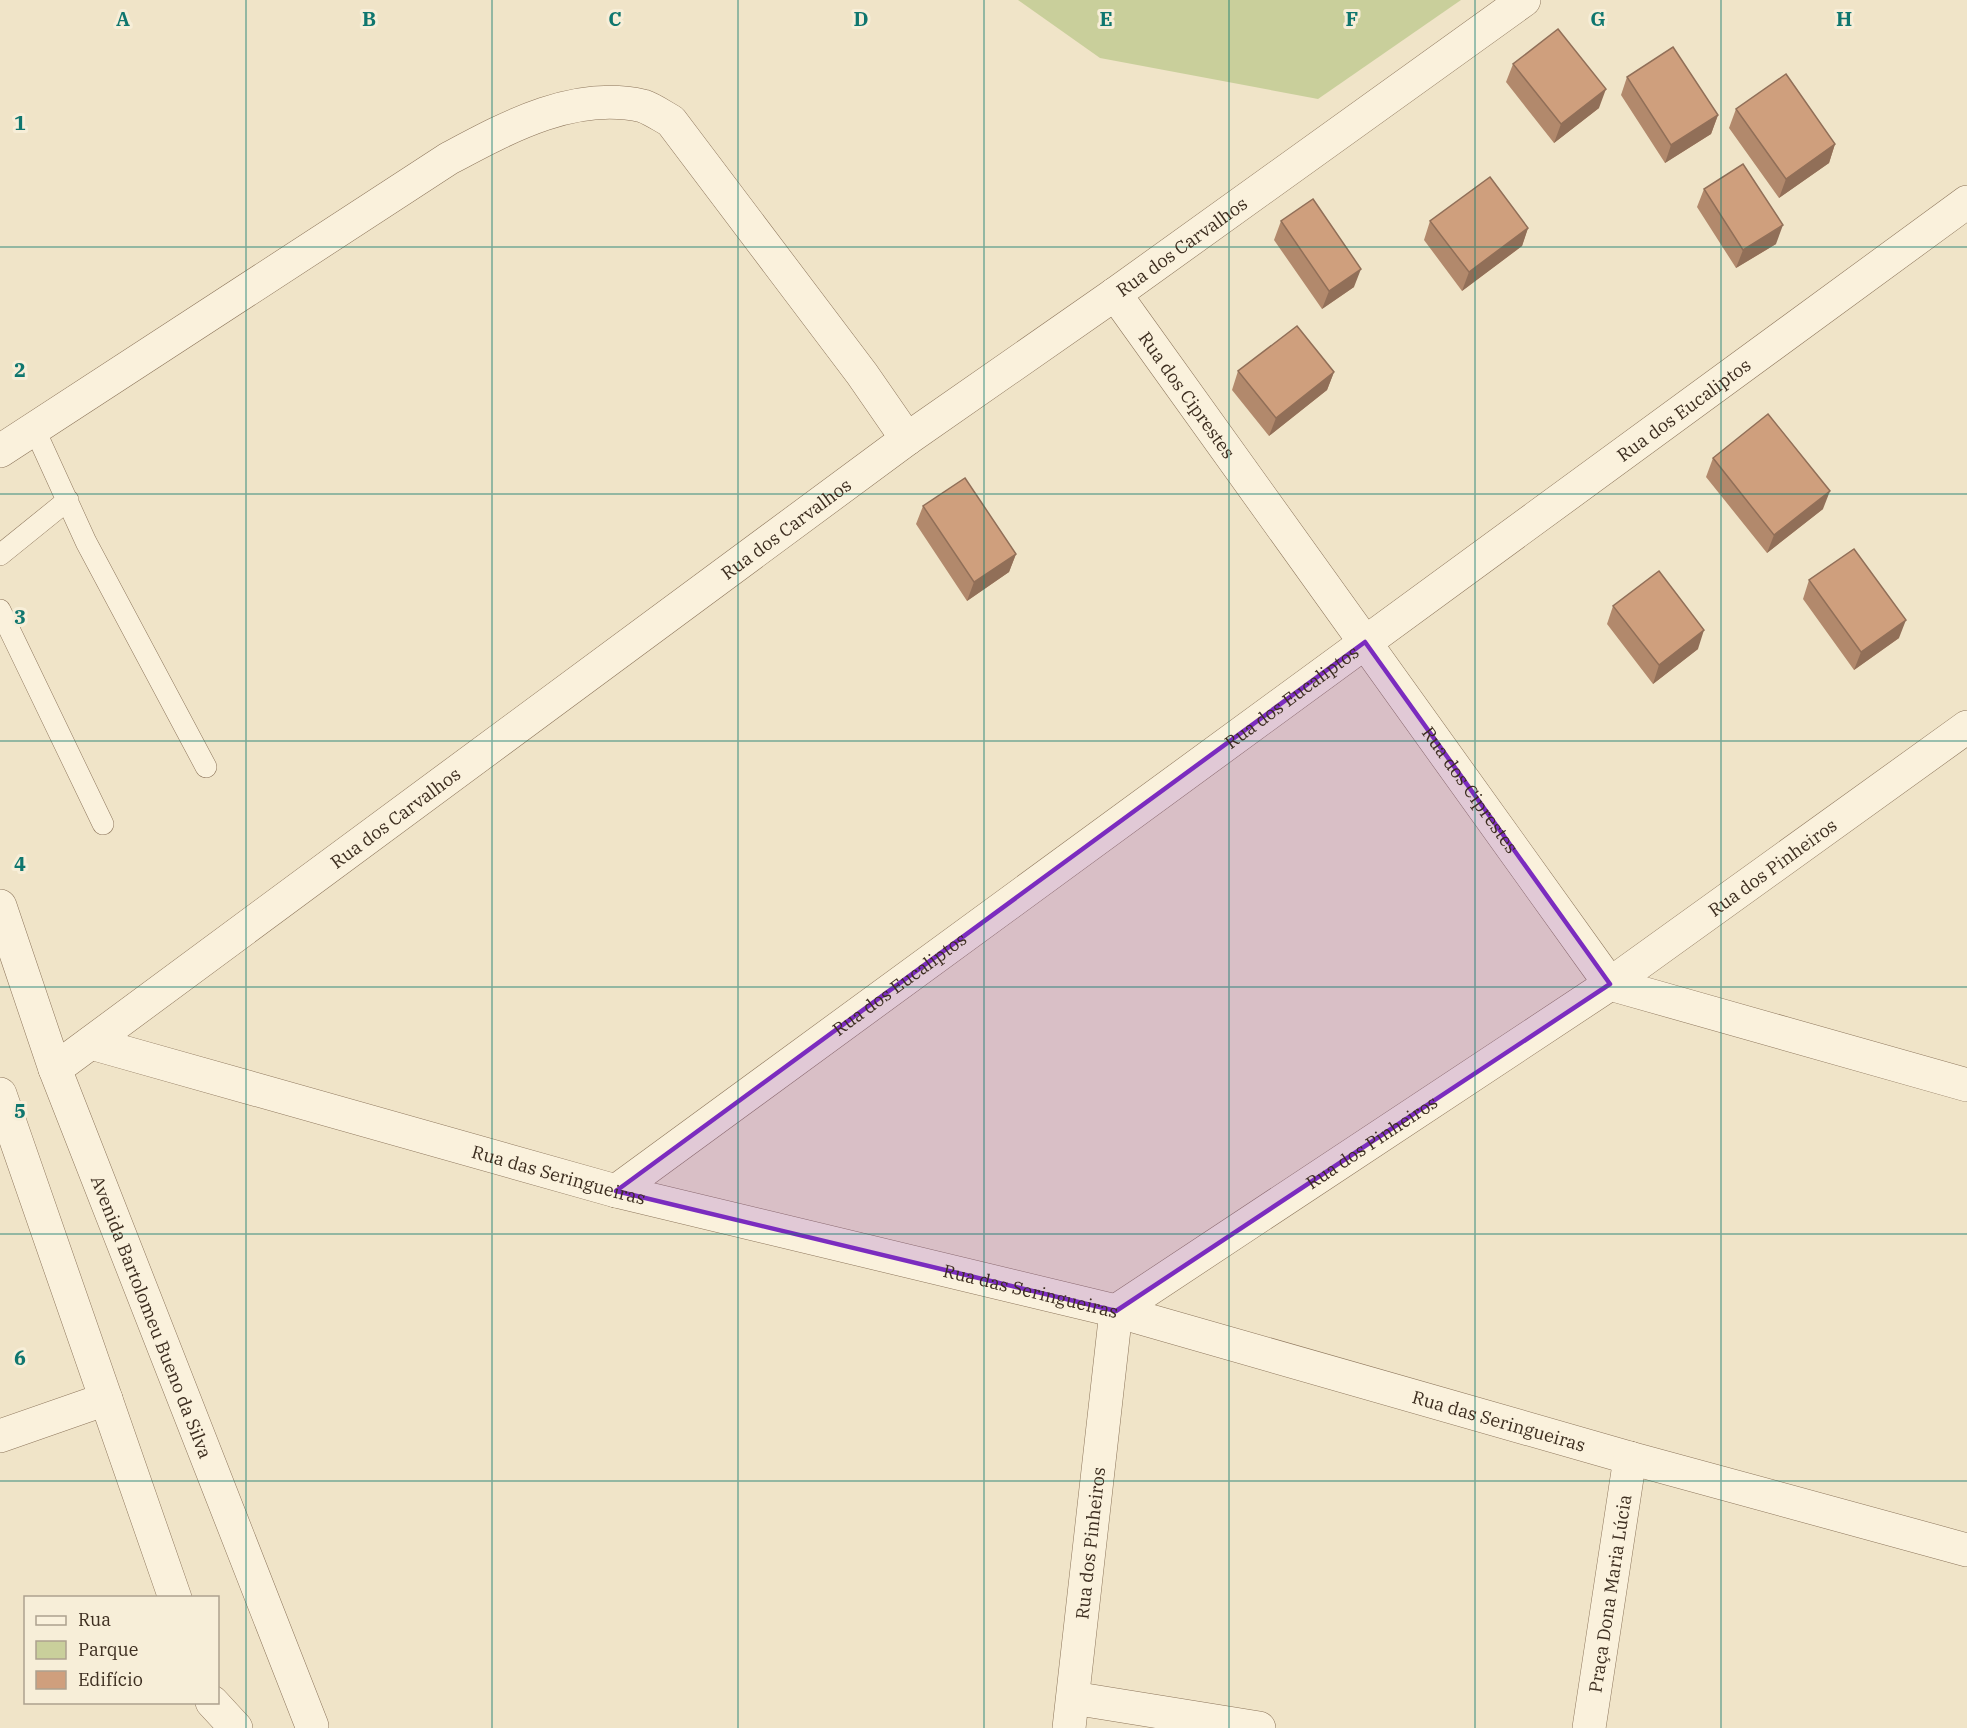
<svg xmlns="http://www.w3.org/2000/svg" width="1967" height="1728" font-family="'IBM Plex Serif',serif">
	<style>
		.green { fill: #c9cf9b }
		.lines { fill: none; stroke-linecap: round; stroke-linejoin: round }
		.service-casing { stroke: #8d765c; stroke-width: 22 }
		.minor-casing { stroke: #8d765c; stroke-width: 34 }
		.tertiary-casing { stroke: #8d765c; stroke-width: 34 }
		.service { stroke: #faf1dc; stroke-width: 21 }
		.minor { stroke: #faf1dc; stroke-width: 33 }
		.tertiary { stroke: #faf1dc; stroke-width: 33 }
		.wall { fill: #b2896c }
		.shaded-wall { fill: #916f58 }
		.building { fill: #cf9f7d; stroke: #916f58; stroke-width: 1.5 }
		.marked { fill: #7b2cbf; fill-opacity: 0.2; stroke: #7b2cbf; stroke-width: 4.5; stroke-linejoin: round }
		.grid { fill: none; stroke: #0f766e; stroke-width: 1.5; stroke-opacity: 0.55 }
		.labels { text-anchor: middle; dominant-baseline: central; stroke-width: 6; stroke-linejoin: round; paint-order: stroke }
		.street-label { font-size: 18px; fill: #3d2e20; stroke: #f7eed8 }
		.grid-label { font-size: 20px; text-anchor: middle; font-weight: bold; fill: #0f766e; stroke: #f7eed8; stroke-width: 6; stroke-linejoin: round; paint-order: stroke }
	</style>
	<rect width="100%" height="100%" fill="#f0e4c8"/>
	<path class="green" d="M1018,0H1461L1318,99L1100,58Z"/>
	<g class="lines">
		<g class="service-casing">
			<path id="service" d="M34,428L86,542L206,767
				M0,555L68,500
				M0,610L103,824"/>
		</g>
		<g class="minor-casing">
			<g id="minor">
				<path id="s1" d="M1115,294L1610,984L1967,1085"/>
				<path d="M0,451L448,159C506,128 574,90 643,106C652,109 662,116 671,121L862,374L907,439"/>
				<path id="s2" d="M91,1043L616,1191L1116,1311L1630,1458L1967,1550"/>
				<path id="s3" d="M55,1069L907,439L1115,294L1524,0"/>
				<path id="s4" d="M616,1191L1967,202"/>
				<path d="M0,1436L106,1399"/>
				<path d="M1073,1698L1259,1728"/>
				<path id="s5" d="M1069,1728L1116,1311L1610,984L1967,727"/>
				<path id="s6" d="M1589,1728L1630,1458"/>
			</g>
		</g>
		<g class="tertiary-casing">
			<g id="tertiary">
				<path id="s7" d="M0,906L55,1069L312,1726"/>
				<path d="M0,1094L175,1598"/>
				<path d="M212,1702L236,1728"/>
			</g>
		</g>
		<use href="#service" class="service"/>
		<use href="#minor" class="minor"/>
		<use href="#tertiary" class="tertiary"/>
	</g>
	<path class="wall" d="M1513,64L1599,108L1554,143L1506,82Z
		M1627,77L1718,115L1711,134L1665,163L1621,95Z
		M1736,109L1835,144L1829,163L1779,198L1729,128Z
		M1704,189L1776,244L1736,268L1697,207Z
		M1281,221L1354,287L1322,309L1274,240Z
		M1430,221L1528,228L1522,246L1462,291L1424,240Z
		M1238,371L1334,372L1327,390L1269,436L1232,390Z
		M1713,458L1823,509L1767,553L1706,477Z
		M923,506L1016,554L1009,572L967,601L916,524Z
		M1809,580L1899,638L1854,670L1803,599Z
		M1613,606L1698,649L1653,684L1607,624Z"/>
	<path class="shaded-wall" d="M1606,89L1599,108L1554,143L1561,124Z
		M1718,115L1711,134L1665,163L1671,145Z
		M1835,144L1829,163L1779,198L1786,179Z
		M1783,225L1776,244L1736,268L1743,250Z
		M1528,228L1522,246L1462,291L1469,272Z
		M1361,269L1354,287L1322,309L1329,291Z
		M1334,372L1327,390L1269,436L1276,418Z
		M1830,491L1823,509L1767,553L1774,535Z
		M1016,554L1009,572L967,601L974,582Z
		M1906,620L1899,638L1854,670L1861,652Z
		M1704,630L1698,649L1653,684L1659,665Z"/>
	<path class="building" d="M1558,29L1606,89L1561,124L1513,64Z
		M1673,47L1718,115L1671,145L1627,77Z
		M1786,74L1835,144L1786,179L1736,109Z
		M1743,164L1783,225L1743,250L1704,189Z
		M1490,177L1528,228L1469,272L1430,221Z
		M1313,199L1361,269L1329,291L1281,221Z
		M1297,326L1334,372L1276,418L1238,371Z
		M1768,414L1830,491L1774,535L1713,458Z
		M965,478L1016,554L974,582L923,506Z
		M1854,549L1906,620L1861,652L1809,580Z
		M1659,571L1704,630L1659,665L1613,606Z"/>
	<path class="marked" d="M1365,642L1610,984L1116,1311L616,1191Z"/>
	<path class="grid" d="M246,0V1728M492,0V1728M738,0V1728M984,0V1728M1229,0V1728M1475,0V1728M1721,0V1728M0,247H1967M0,494H1967M0,741H1967M0,987H1967M0,1234H1967M0,1481H1967"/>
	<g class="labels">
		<g class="street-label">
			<text stroke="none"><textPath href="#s3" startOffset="1395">Rua dos Carvalhos</textPath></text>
			<text stroke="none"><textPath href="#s1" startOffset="124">Rua dos Ciprestes</textPath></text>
			<text stroke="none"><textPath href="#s4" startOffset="1323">Rua dos Eucaliptos</textPath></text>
			<text stroke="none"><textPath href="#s3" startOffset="909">Rua dos Carvalhos</textPath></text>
			<text stroke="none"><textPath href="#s4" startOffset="837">Rua dos Eucaliptos</textPath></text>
			<text stroke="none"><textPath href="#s1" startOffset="610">Rua dos Ciprestes</textPath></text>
			<text stroke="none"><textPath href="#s3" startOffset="423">Rua dos Carvalhos</textPath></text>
			<text stroke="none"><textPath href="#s5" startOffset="1212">Rua dos Pinheiros</textPath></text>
			<text stroke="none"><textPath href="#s4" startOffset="351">Rua dos Eucaliptos</textPath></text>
			<text stroke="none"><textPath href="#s5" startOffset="726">Rua dos Pinheiros</textPath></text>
			<text stroke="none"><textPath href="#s2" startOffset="486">Rua das Seringueiras</textPath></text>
			<text stroke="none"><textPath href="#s2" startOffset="972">Rua das Seringueiras</textPath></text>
			<text stroke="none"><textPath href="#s7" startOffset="438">Avenida Bartolomeu Bueno da Silva</textPath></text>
			<text stroke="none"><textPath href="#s2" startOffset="1458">Rua das Seringueiras</textPath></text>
			<text stroke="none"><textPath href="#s5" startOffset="186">Rua dos Pinheiros</textPath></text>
			<text stroke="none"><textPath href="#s6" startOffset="136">Praça Dona Maria Lúcia</textPath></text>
		</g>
	</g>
	<g class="grid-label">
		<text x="123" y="26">A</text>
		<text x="369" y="26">B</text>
		<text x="615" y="26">C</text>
		<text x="861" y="26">D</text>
		<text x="1106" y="26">E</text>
		<text x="1352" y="26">F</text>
		<text x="1598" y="26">G</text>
		<text x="1844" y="26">H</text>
		<text x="20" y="130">1</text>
		<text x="20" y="377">2</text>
		<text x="20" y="624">3</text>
		<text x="20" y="871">4</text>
		<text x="20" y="1118">5</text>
		<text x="20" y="1365">6</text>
	</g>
	<rect x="24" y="1596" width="195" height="108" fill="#f7eed8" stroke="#ada18e" stroke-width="1.5"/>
	<rect x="36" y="1616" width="30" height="9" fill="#faf1dc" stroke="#ada18e" stroke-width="1.5"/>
	<text x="78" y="1626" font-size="18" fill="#3d2e20">Rua</text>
	<rect x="36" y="1641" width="30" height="18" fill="#c9cf9b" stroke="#ada18e" stroke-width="1.5"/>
	<text x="78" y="1656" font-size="18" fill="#3d2e20">Parque</text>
	<rect x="36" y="1671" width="30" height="18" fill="#cf9f7d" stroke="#ada18e" stroke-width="1.5"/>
	<text x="78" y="1686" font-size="18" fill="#3d2e20">Edifício</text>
</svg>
